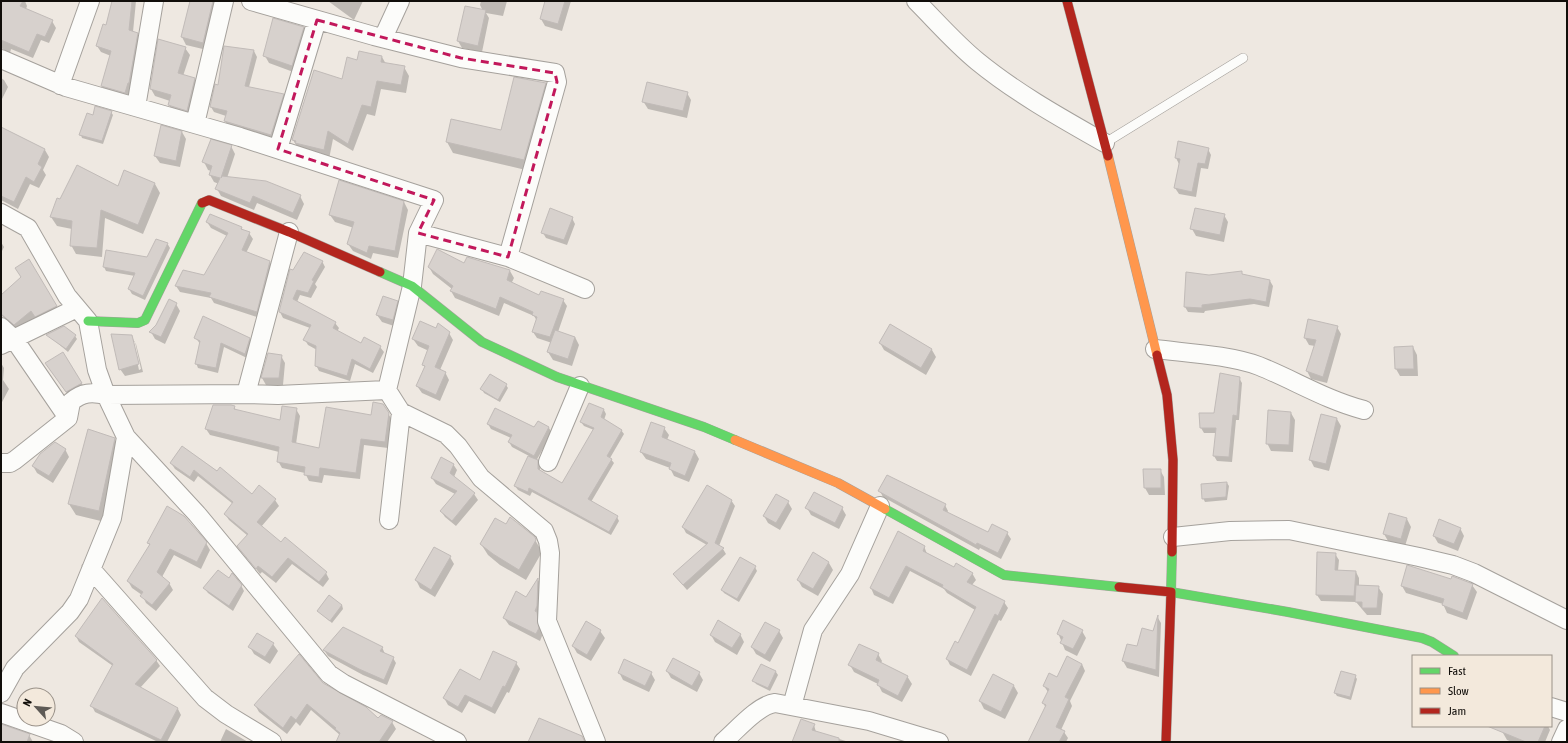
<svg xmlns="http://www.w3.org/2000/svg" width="1568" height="743" font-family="'Asap Condensed',sans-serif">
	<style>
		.shadow { fill: #0003; fill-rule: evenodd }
		.building { fill: #d7d1cd; stroke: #c1bbb8 }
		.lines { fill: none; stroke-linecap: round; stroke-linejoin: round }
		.lane-casing { stroke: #a5a19c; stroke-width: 10 }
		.street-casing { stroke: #a5a19c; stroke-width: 20 }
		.fast-casing { stroke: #a5a19c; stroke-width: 10 }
		.slow-casing { stroke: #a5a19c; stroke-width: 10 }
		.jam-casing { stroke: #a5a19c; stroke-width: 10 }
		.lane { stroke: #fcfcfa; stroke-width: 9 }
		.street { stroke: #fcfcfa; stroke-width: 18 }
		.fast { stroke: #63d668; stroke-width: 9 }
		.slow { stroke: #ff974d; stroke-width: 9 }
		.jam { stroke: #b3261e; stroke-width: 9 }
		.marked { fill: none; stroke: #c2185b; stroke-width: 3; stroke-dasharray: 8 5; stroke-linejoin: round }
	</style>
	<rect width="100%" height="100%" fill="#eee8e1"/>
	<path class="shadow" d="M1,1H25L27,6L26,9L52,21L56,28L49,43L41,40L33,58L11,49L10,53L1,48Z
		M113,1H136L133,32L137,34L141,41L129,99L106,93L102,86L111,56L101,52L97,46L106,27Z
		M191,1H216L207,50L186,45L182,37Z
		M328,1H363L354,20Z
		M481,1H507L503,16L486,13L489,18L482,52L462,48L458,41L483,11L480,5Z
		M546,1H571L562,31L545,26L541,19Z
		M303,28L307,35L296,73L269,63L265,56Z
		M225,47L254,51L257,57L249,87L283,95L286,101L274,141L228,127L225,121L226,116L214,112L211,107L219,86Z
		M185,48L190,55L183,76L194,79L199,86L191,118L173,112L169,105L170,101L155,96L151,89Z
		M382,57L386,64L404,67L409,76L406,93L381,89L375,116L367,114L353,151L333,139L329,159L298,148L293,140L358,61Z
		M1,78L4,80L8,87L1,101Z
		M545,84L552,95L530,171L453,153L447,142L502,132Z
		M687,93L691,100L687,118L648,109L643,101Z
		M111,112L113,115L103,144L82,138L81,135L94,116Z
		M182,132L186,139L180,167L160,163L155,156Z
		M231,146L235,154L227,178L300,196L304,204L297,220L257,203L254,210L221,196L217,189L219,184L214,182L210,175L211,171L208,170L204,162Z
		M1208,149L1211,155L1208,169L1201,168L1196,197L1179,194L1175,188L1179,164L1176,158Z
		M45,150L49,157L43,170L46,175L39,188L30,184L18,209L1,200V162Z
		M125,171L155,184L160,193L143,234L105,218L102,257L76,254L71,245L72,229L57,226L51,217L61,200L118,187Z
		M340,182L404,202L408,210L398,258L373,253L371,259L353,251L348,244L354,228L335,222L330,215Z
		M1224,215L1228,222L1224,242L1196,236L1192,229Z
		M572,218L575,224L567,245L546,238L543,233Z
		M207,222L241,227L243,230L249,233L253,239L246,253L270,262L273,268L260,318L214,303L211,298L180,292L176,286L204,276L227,236L211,228Z
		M1,242L4,247L1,253Z
		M167,243L170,248L145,300L132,294L129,289L135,276L106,271L104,267L148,258Z
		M468,258L510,271L514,278L511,284L540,297L563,300L567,306L558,332L575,337L579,345L572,366L553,360L548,352L552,343L537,338L533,332L537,321L534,316L504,303L499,316L455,298L451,291L452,289L433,274L429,267L465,264Z
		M28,261L61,313L40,324L36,317L19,332L1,315V297L22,278Z
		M322,261L325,267L315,284L317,287L311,298L300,295L297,302L335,323L339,328L337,332L361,345L380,347L384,352L373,373L355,364L350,381L319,371L316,365L317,350L308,345L305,340L310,328L283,318L280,312L291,270L294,271Z
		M1241,272L1243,275L1270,281L1273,286L1269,307L1254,304L1205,311L1204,313L1188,312L1185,307L1209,276Z
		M397,302L401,309L397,327L382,322L377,315Z
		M176,304L180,311L165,344L155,339L151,332Z
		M890,326L932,350L936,357L926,375L884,350L880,343Z
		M1337,327L1341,334L1327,383L1311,379L1307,371L1315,346L1309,345L1305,338Z
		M449,333L453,340L440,370L445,372L449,380L440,401L422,393L417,386L425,368L424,365L429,351L418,346L413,339Z
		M48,335L75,336L77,339L68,352Z
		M131,336L136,344L143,372L125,376L120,369ZM133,342H135L141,369L139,370Z
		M196,338L249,339L252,344L247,358L224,347L218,373L198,368L196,363L200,344Z
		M1413,347L1417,355L1418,376H1400L1396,369Z
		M63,353L86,390L71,399L46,364Z
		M281,356L285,363L283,385H266L262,378Z
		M1,363L4,368L3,380L9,389L1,404Z
		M1239,378L1242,383L1239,420H1236L1232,462L1217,461L1214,456L1216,433H1204L1201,428L1200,414H1215Z
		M506,385L508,388L500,402L484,393L482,389Z
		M589,404L604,410L606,414L604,420L621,430L624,434L610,458L614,463L591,502L617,517L619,521L611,535L532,492L530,496L518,490L515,486L529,456L512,447L509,442L511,438L491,429L488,424L535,428L538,422L549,428L552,433L536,461L540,465V471L562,484L594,430L584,426L581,422Z
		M383,405L392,420L388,448L364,445L360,479L324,475L322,483L309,481L305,473L282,468L278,461L279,452L210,435L206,429L234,407L236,410L281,422L296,409L300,416L296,444L320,449L372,416Z
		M1291,413L1295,420L1293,452L1271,451L1267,443Z
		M1337,419L1341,426L1329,471L1314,467L1310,459Z
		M664,428L669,435L667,440L695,452L699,459L689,482L674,476L670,468L646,459L641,452Z
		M114,439L121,450L105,522L76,515L69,504Z
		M182,447L252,495L275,500L279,506L261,527L281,543L326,573L329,579L323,587L292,564L276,583L262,572L260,574L239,547L248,536L229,520L225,514L233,504L198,476L194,482L175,469L171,463Z
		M65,449L69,457L53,483L37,473L33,466Z
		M453,464L457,470L454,477L474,494L478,500L456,526L445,517L441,511L455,494L436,484L432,478Z
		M1160,470L1164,477L1165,495H1149L1145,488Z
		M1227,483L1229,486L1227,500L1205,502L1203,498Z
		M880,491L945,505L948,511L947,513L988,533H1007L1011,539L1001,559L980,548L979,550L883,497Z
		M731,500L735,506L719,546L723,549L726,554L687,590L674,575L707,545L686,533L683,527Z
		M788,502L792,509L780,530L768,523L764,516Z
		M807,508H842L846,515L839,529L811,515Z
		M1407,519L1411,527L1405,546L1388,541L1384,534Z
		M1460,528L1464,536L1458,551L1438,543L1434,536Z
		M899,532L924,546L927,554L954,568L972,573L976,580L972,585L1004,602L1008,608L1001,621L999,620L971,676L950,665L947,659L959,644L975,610L947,593L944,589L910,571L893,604L874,595L871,588Z
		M534,538L542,552L526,580L500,565L488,555L481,544Z
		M148,543H206L210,550L201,569L174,555L162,577L169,583L173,590L156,611L146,603L142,595L132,588L128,581L150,546Z
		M813,554L829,563L833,570L818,596L802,587L798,580Z
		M1335,554L1339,560L1338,571L1356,572L1359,578V586L1378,587L1383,594L1381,615H1367L1356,602L1321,601L1317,595Z
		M450,557L454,564L435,597L420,588L416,580Z
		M740,558L755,567L757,571L739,602L724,593L722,590Z
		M538,580L542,586L541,620L542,636L540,641L509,625L504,618L526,598Z
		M1452,580L1472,585L1477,592L1467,620L1447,613L1443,604L1406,593L1402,586Z
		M241,585L244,591L233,611L208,593L204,588Z
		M342,605L343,609L332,623L318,611Z
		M1158,618L1161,623L1159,677L1127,668L1123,661L1154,632Z
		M600,631L605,638L591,661L577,653L573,646Z
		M779,631L783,638L770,662L756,654L752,647Z
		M1082,631L1086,638L1077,656L1065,650L1058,633Z
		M740,634L744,642L737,655L715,642L711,635Z
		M76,636L156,660L160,666L140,688L178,709L181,715L167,742H158L95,712L92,706L113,666L79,642Z
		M273,644L278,651L270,664L254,654L250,647Z
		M382,647L385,654L393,658L396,663L387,685L363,675L328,656L324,650Z
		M878,654L882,661L881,663L907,676L912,684L902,702L882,692L878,684L854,672L850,665Z
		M516,663L520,669L509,693L507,692L495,714L469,701L462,713L448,705L444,698Z
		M1082,664L1085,671L1070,701L1072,706L1061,730L1064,732L1068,738L1066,742H1030L1046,708L1043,703L1048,692L1044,686Z
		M762,665L776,672L778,675L770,691L756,684L754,681Z
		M667,671L699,673L703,680L697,692L671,678Z
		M619,672L651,673L655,680L649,692L623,680Z
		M1355,676L1357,679L1351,700L1337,696L1335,693Z
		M323,684L378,719L381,716L392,722L396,729L387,742H348L311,710L300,726L296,722L287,734L259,712L255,705Z
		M1014,686L1018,693L1005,719L984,709L980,701Z
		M1,725L29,735L33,742H1Z
		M814,725L816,732L849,742H793Z
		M1506,726H1548L1550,730L1545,742H1512L1507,740L1503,733Z
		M226,729L248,742H220Z"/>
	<path class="building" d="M1,1H23L20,6L53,20L45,37L37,34L29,52L1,40Z
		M112,1H132L129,30L138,33L129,83H128L125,93L101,86L111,51L96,46L103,24L106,25Z
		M190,1H213L203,43L181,37Z
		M545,1H565L558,24L540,19Z
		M465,6L486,10L478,46L457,41Z
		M273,18L304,27L292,66L263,56Z
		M158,39L186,47L178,73L195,78L187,111L168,105L171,95L150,89Z
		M224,46L254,50L245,86L284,94L271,135L224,121L227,111L210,107L215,84L218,85Z
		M359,51L382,56L381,62L405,66L401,85L377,81L371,107L362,105L348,144L328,131L324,150L295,143L296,141L292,140L314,70L342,79L347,57L357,60Z
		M514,77L546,83L524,160L446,142L451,119L501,130Z
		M647,82L688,92L683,111L642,102Z
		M95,106L112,111L102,141L79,135L87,113L93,115Z
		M161,125L182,131L176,161L154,156Z
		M1,127L45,149L38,164L42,167L34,182L26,177L14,202L1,196Z
		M211,139L232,145L221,178L222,176L266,181L301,195L293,213L253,196L250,203L215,189L220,178L209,175L212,166L202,162Z
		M1178,141L1209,148L1205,164L1198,163L1192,192L1174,188L1180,159L1175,158Z
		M77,165L118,186L124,170L155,183L138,225L101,210L97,248L70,246L72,221L50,217L57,198L60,199Z
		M339,180L404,201L395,251L369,246L367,253L347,244L354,222L329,215Z
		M550,208L573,217L564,240L541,233Z
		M1195,208L1225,214L1220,235L1190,229Z
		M210,214L242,227L241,229L250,232L242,250L270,261L257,312L209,297L211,293L175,286L183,270L204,275L228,233L206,222Z
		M156,239L168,243L143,296L128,289L135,273L103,267L106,250L147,257Z
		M437,249L464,263L467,257L510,270L507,280L539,295L541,291L564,299L550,337L532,332L537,317L532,315L533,312L500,297L496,309L450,291L453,286L428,267Z
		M304,252L323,261L312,280L314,281L308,293L297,290L293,299L336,322L333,328L361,343L364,337L381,346L370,369L352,359L347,376L315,366L316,346L303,340L311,325L279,312L290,269L293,270Z
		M29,259L57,306L35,317L31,311L14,325L1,314V295L21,277L15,268Z
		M1242,271V274L1270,280L1266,302L1250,299L1202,305V308L1184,307L1186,272L1209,275Z
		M383,296L398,301L393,320L376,315Z
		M169,299L177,303L161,337L149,332L156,325Z
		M203,316L250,338L245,354L221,343L216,368L195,364L200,341L194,338Z
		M1308,319L1338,326L1323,377L1306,371L1316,340L1304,338Z
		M420,321L436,328L438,323L450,332L435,367L446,372L436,395L416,386L425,366L422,365L429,346L412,339Z
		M890,324L932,349L921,368L879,343Z
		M64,326L76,335L66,349L46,335Z
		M555,330L575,337L568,359L547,352Z
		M111,334L132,335L139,364L119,370Z
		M1413,346L1414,369H1395L1394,347Z
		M63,352L82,383L66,392L45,363Z
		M268,353L282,355L279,378H261Z
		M1220,373L1240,377L1237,416L1233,415L1229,457L1213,456L1216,428H1200L1199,413H1214Z
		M490,374L507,384L498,400L480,389Z
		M373,402L383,404L389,413L385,442L361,439L356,473L320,468L319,477L304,475L305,467L277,462L279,447L205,429L213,405H231L235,406L234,409L280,420L282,406L297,408L292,442L319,448L326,407L371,415Z
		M589,403L604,409L601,417L622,430L607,456L612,459L588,499L618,516L609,532L529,488L528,492L514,486L528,456L538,460V469L562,483L594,428L580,422Z
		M495,408L534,427L538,421L549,427L534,456L508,442L512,435L487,424Z
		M1268,410L1291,412L1289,445L1266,444Z
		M1321,414L1337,418L1326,464L1309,460Z
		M651,422L665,427L662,437L695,451L685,476L669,469L671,463L640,452Z
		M88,429L115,438L99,511L68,504Z
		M55,442L66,449L49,476L32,466L40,454Z
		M182,446L217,471L220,467L252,494L259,485L276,499L257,522L281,542L285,537L327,572L319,582L288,558L272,577L258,566L256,569L237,546L248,534L224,514L233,502L194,470L190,477L170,463Z
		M441,457L454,464L450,473L475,493L452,521L440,511L457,491L431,478Z
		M1143,469H1161V488H1144Z
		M887,475L946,504L943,510L988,532L992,524L1008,532L998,553L977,543L976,545L971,542L878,491Z
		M1227,482L1226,497L1202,499L1201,484Z
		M707,485L732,500L715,543L724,548L683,585L673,574L708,543L682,527Z
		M814,492L843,507L835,523L805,508Z
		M776,494L789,501L776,523L763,516Z
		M167,506L184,516L207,542L197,562L170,549L157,572L170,583L152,605L140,596L143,592L127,581L150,544L147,543Z
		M1389,513L1407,518L1401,539L1383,534Z
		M510,517L535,537L536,540L519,570L493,554L480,544L495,518L506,524Z
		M1439,519L1461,528L1454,544L1433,536Z
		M898,531L925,546L923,551L954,567L956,563L973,573L967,582L1005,601L998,616L995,614L967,670L946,659L955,641L958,643L976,607L942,587L943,585L906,566L889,598L870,588Z
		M434,547L451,556L431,590L415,580Z
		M813,552L829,562L813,589L797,580Z
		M1317,552L1336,553L1335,570L1356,571L1354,596L1316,595Z
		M740,557L756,566L737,599L721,590Z
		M1407,565L1451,579L1452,576L1473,584L1463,613L1442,605L1444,599L1401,586Z
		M218,570L229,578L232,573L242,585L229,606L203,588Z
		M538,578L537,606L535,611L537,612L539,628L536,634L503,618L516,591L526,597Z
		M1356,585L1379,586L1377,608H1362V602H1355Z
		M329,595L342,605L330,621L317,611Z
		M102,598L157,660L135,684L178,708L161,740L90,706L113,664L75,636Z
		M1158,615L1156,670L1122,661L1127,644L1137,646L1142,628L1153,631Z
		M718,620L741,634L732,648L710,635Z
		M1063,620L1083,630L1073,649L1060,643L1063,637L1057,634Z
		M586,621L601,630L587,655L572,646Z
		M765,622L780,630L765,655L751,647Z
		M343,627L383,647L380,651L394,657L384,680L359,669L323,650Z
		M257,633L274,643L265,657L248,647Z
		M859,644L879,653L876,660L908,676L898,696L877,685L879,680L848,665Z
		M493,651L517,662L505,687L503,686L492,708L465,695L458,707L443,698L460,669L480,680Z
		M299,654L323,683L366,707L378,718L381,715L393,721L379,742H336L340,733L335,729L336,728L307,704L296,720L291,716L283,728L254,705Z
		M1067,656L1082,664L1065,697L1069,699L1056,727L1065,731L1059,742H1028L1046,705L1042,703L1049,689L1043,686L1049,673L1057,677Z
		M673,658L700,672L692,686L666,671Z
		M624,659L652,672L645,686L618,673Z
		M761,664L776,671L768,688L752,681Z
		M1341,671L1356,675L1350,697L1334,693Z
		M993,674L1014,685L1001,712L979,701Z
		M539,718L582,736L585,742H528Z
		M801,719L815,724L812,730L839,738V742H792Z
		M1,724L30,734L27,742H1Z
		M1487,726H1545L1538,742H1526Z"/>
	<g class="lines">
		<g class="lane-casing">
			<path id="lane" d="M1105,143L1243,58"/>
		</g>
		<g class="street-casing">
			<path id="street" d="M251,1L374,36L461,58L555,73L557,82L508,257
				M916,1C936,21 955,43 977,61C1016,93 1061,118 1105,143
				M383,38L400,1
				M1,59L66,87L240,137L434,200L418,233L412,286L387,390L278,395L246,394L106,395C92,392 82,392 71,402L68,418L15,460L10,463H1
				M60,85L90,1
				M136,107L154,1
				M195,124L224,1
				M278,149L317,20
				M1,213L28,228L67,296L88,321L97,370L106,395L126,437L112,518L79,599L70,612L15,668L1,693
				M418,233L508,257L585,289
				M1,327L14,339L68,418
				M1,345L77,308
				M1155,349C1187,353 1230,355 1259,366C1294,380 1326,400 1364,410
				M387,390L401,412L446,434L458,446L481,478L544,531L548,541L550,553L547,621L596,742
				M246,394L289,232
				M126,437L197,514L329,674L344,684L457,742
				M548,462L580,386
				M389,520L401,412
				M1173,537L1230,531L1289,530L1419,557L1453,565L1474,573L1567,620
				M91,569L205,698L226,714L272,742
				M792,706L813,630L850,574L880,506
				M1551,707L1567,712
				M1,713L61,734L74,742
				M723,742C736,731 758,705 775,703L869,721L939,742
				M1561,742L1567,729"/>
		</g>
		<g class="fast-casing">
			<path id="fast" d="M380,272L412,286L482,342L557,377L704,427L735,440
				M88,321L138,323L145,320L202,203
				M885,509L1004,575L1119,587
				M1172,552L1171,592L1288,612L1422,638L1432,642L1454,656"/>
		</g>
		<g class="slow-casing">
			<path id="slow" d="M1108,156L1157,355
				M735,440L838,483L885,509"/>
		</g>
		<g class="jam-casing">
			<path id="jam" d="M1067,1L1108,156
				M202,203L209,200L289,232L380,272
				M1157,355L1167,395L1173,460L1172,552
				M1119,587L1171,592L1166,742"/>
		</g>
		<use href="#lane" class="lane"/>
		<use href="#street" class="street"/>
		<use href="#fast" class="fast"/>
		<use href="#slow" class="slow"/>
		<use href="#jam" class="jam"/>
	</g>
	<path class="marked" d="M317,20L461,58L555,73L557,82L508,257L418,233L434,200L278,149Z"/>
	<rect width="1568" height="743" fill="none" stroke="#110e0a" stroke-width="4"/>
	<rect x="1412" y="655" width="140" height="72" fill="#f3e9dc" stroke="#999188"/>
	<rect x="1420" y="668" width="20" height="6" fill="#63d668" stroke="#999188"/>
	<text x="1448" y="675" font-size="12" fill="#110e0a">Fast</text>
	<rect x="1420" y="688" width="20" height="6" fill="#ff974d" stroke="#999188"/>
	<text x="1448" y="695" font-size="12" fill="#110e0a">Slow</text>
	<rect x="1420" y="708" width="20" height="6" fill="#b3261e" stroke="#999188"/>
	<text x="1448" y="715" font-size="12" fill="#110e0a">Jam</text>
	<g transform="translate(36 707) rotate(297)"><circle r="19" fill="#f3e9dc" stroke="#999188"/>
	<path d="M0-3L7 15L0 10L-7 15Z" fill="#5e5a55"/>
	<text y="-6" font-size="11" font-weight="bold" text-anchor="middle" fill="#110e0a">N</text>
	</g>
</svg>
